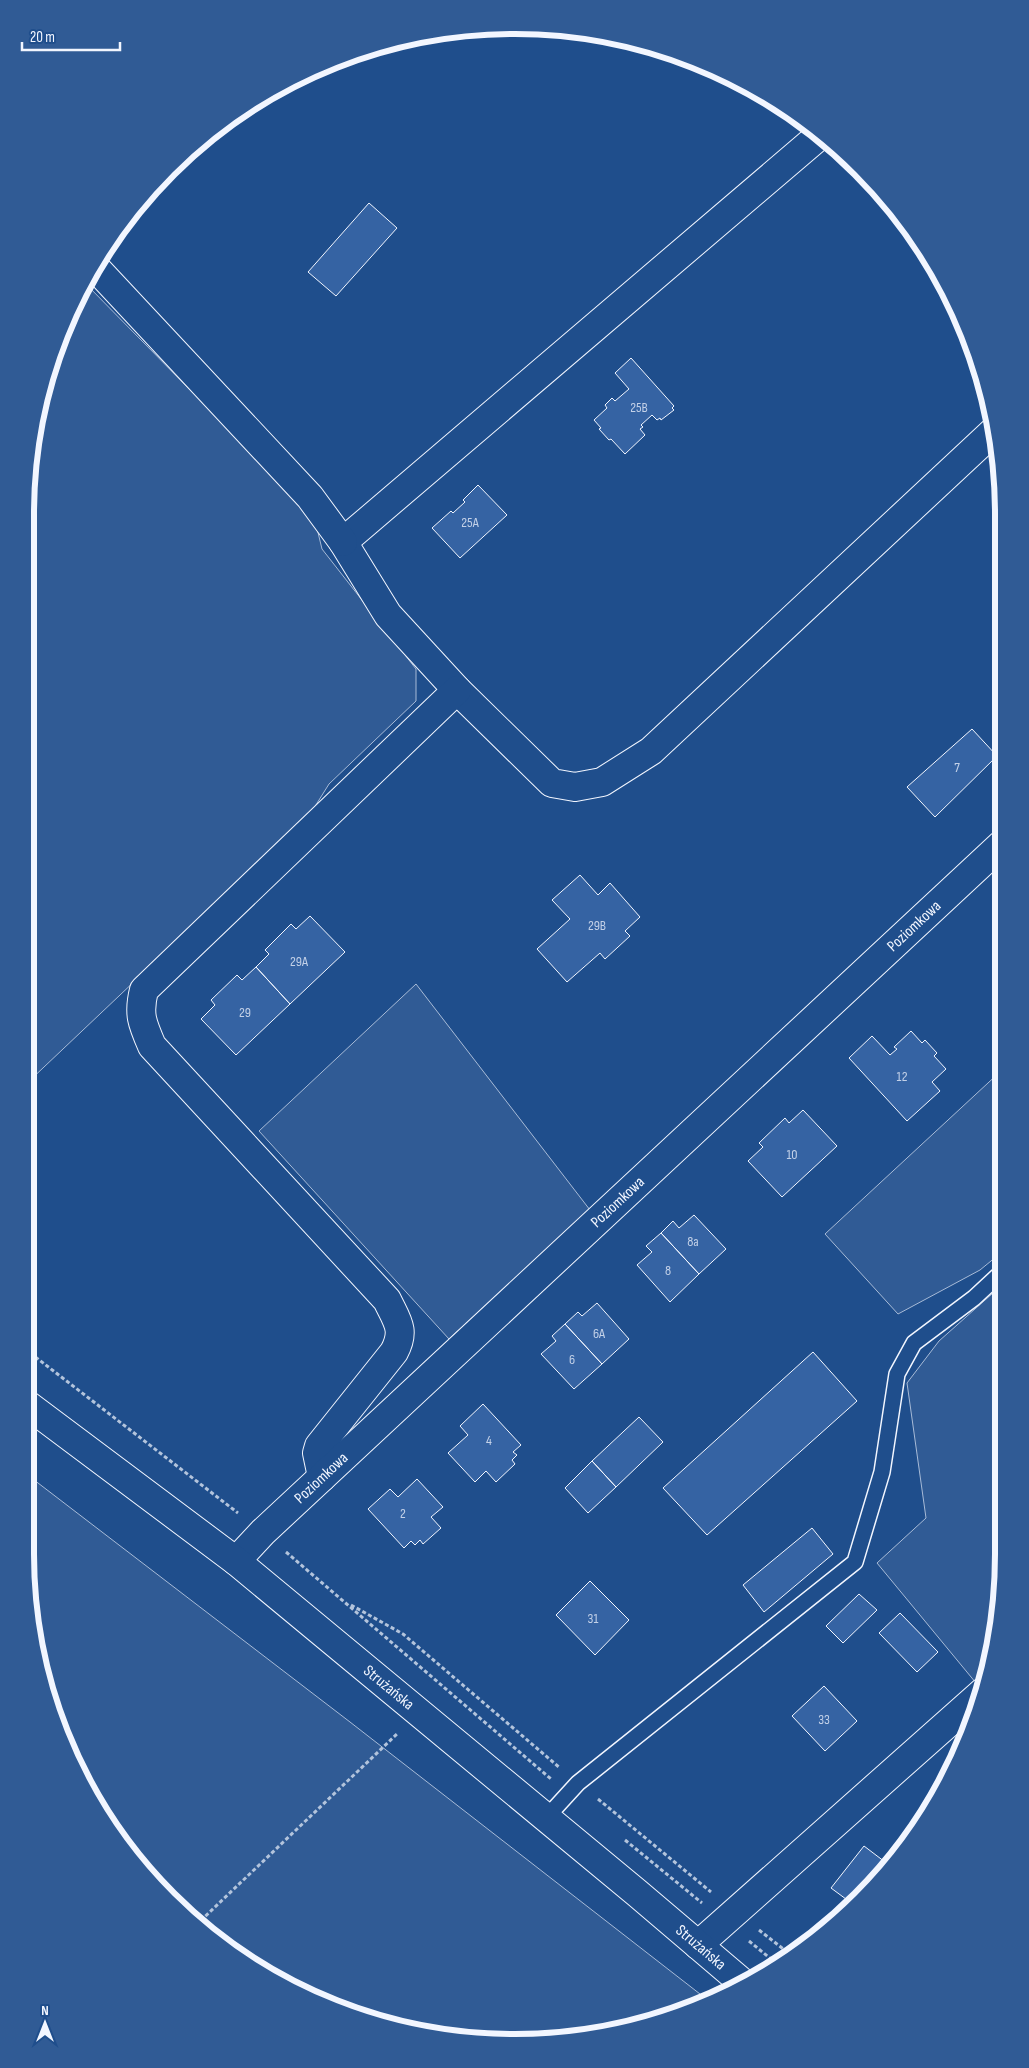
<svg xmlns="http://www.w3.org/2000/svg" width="1029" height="2068" font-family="'Sofia Sans Condensed',sans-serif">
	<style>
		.built { fill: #305b95; stroke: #a8bbd7 }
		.building { fill: #3563a3; stroke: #f2f6ff }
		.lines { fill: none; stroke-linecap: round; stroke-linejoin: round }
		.service-casing { stroke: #f2f6ff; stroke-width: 18 }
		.minor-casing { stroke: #f2f6ff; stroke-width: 30 }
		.secondary-casing { stroke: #f2f6ff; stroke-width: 30 }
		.path { stroke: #b3c4dc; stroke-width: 3; stroke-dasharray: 4 2.5; stroke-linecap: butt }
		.service { stroke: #1f4e8c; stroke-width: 15 }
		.minor { stroke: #1f4e8c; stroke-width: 28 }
		.secondary { stroke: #1f4e8c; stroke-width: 28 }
		.labels { text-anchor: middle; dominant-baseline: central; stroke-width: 4; stroke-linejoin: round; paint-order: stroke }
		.number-label { font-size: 14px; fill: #c3d1e8 }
		.street-label { font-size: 16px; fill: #f2f6ff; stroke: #1f4e8c }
		.rim { fill: none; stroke: #f2f6ff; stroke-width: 6 }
	</style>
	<rect width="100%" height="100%" fill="#1f4e8c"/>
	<path class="built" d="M85,283L314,516L322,549L416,669V701L329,784L309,816L25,1085L26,483L42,388L75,298Z
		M416,984L590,1210L449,1339L259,1131Z
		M1002,1070V1252L980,1270L898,1314L825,1234Z
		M1002,1285L1003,1585L989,1671L976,1683L877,1563L926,1518L907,1383L939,1341Z
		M25,1473L350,1722L709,2001L641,2026L578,2039L483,2042L419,2034L327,2006L270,1977L192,1921L126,1852L90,1798L51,1711L34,1649L25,1554Z"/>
	<path class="building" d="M369,203L397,228L336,296L308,272Z
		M631,358L674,406L672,408L674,410L661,420L660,418L657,420L652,415L641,425L643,427L640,429L645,435L625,454L611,439L609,440L599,429L601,428L594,420L607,408L605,405L612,398L615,401L629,389L615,373Z
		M478,485L507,515L460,558L432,528L451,511L453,513L465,502L463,500Z
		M972,729L997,756L935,817L907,787Z
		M580,875L598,895L610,883L640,917L625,931L630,936L605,959L600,953L567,982L537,949L570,919L552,900Z
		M310,916L345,952L290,1004L256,967L269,954L265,950L291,924L296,929Z
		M256,967L290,1004L236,1055L201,1019L215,1005L211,1000L237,975L242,980Z
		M911,1031L922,1043L925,1040L937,1053L934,1056L946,1069L932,1082L940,1091L907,1121L849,1058L872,1036L890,1055L897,1049L894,1047Z
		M803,1110L837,1146L782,1197L748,1161L763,1147L759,1143L785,1118L789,1123Z
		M694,1215L726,1249L699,1274L661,1233L673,1221L679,1228Z
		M661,1233L699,1274L670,1302L637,1265L652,1252L646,1246Z
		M597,1303L629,1339L602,1364L565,1324L578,1312L582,1316Z
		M565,1324L602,1364L574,1389L541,1354L556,1341L552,1336Z
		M813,1352L857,1401L707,1535L663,1488Z
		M483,1404L521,1445L513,1452L517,1455L512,1460L515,1464L496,1482L486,1471L475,1482L448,1453L468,1435L460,1426Z
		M639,1417L663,1442L616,1487L592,1461Z
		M592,1461L616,1487L588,1513L565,1488Z
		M417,1479L443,1507L431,1517L441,1528L423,1544L420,1540L415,1545L411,1541L404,1548L368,1509L390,1489L398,1497Z
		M812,1528L833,1554L764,1612L743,1585Z
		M590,1581L629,1620L595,1655L556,1615Z
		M859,1594L877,1610L843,1643L826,1626Z
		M900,1613L938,1652L917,1672L879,1633Z
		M824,1686L857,1721L825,1751L792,1716Z
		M864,1846L889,1865L854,1905L831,1888Z"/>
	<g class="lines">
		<g class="service-casing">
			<path id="service" d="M546,1818L578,1783L855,1562L882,1472L897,1374L914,1343L974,1298L1002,1272"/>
		</g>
		<g class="minor-casing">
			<g id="minor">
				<path d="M820,135L343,542L388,615L457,690L552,783L575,787L602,782L651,751L994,431"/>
				<path d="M95,267L310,497L343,542"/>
				<path d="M322,1477L317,1453L319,1446L394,1352C406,1330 397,1321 387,1300L152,1046C142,1023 138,1014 144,990L457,690"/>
				<path id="s1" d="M236,1561L263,1532L1001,845"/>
				<path d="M698,1945L983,1692"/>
			</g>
		</g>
		<g class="secondary-casing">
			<g id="secondary">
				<path id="s2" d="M25,1403L236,1561L637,1893L744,1984"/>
			</g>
		</g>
		<path class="path" d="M25,1349L238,1513
			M286,1552L551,1779
			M351,1605L403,1634L560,1768
			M598,1799L711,1892
			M625,1840L702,1903
			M196,1925L397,1734
			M759,1930L791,1955
			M749,1941L777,1964"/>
		<use href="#service" class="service"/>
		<use href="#minor" class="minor"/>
		<use href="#secondary" class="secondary"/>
	</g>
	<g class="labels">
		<g class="number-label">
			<text x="639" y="407">25B</text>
			<text x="470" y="522">25A</text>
			<text x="957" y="767">7</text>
			<text x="597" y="925">29B</text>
			<text x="299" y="961">29A</text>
			<text x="245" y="1012">29</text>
			<text x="902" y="1076">12</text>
			<text x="792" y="1154">10</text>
			<text x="693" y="1241">8a</text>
			<text x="668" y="1270">8</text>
			<text x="599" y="1333">6A</text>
			<text x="572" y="1359">6</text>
			<text x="489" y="1440">4</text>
			<text x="403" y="1513">2</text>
			<text x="593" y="1618">31</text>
			<text x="824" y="1719">33</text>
		</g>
		<g class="street-label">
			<text stroke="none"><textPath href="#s1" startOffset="929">Poziomkowa</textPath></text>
			<text stroke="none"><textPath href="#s1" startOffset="524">Poziomkowa</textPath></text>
			<text stroke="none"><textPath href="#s1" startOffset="119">Poziomkowa</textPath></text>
			<text stroke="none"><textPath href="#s2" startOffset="462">Strużańska</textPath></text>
			<text stroke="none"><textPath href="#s2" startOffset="868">Strużańska</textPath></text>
		</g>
	</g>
	<path d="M0 0H1029V2068H0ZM514 34H515A480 480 0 0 1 995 514V1554A480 480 0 0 1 515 2034H514A480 480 0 0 1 34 1554V514A480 480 0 0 1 514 34Z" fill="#305b95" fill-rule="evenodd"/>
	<path class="rim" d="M514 34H515A480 480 0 0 1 995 514V1554A480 480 0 0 1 515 2034H514A480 480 0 0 1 34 1554V514A480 480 0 0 1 514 34Z"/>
	<g transform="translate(45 2023)" stroke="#1f4e8c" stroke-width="4" paint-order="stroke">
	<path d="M0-4L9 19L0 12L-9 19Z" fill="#f2f6ff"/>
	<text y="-8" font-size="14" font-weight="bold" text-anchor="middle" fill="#f2f6ff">N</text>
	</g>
	<path d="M22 42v8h98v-8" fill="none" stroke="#f2f6ff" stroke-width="2.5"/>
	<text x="30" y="42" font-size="15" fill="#f2f6ff" stroke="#1f4e8c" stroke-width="4" paint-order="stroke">20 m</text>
</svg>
